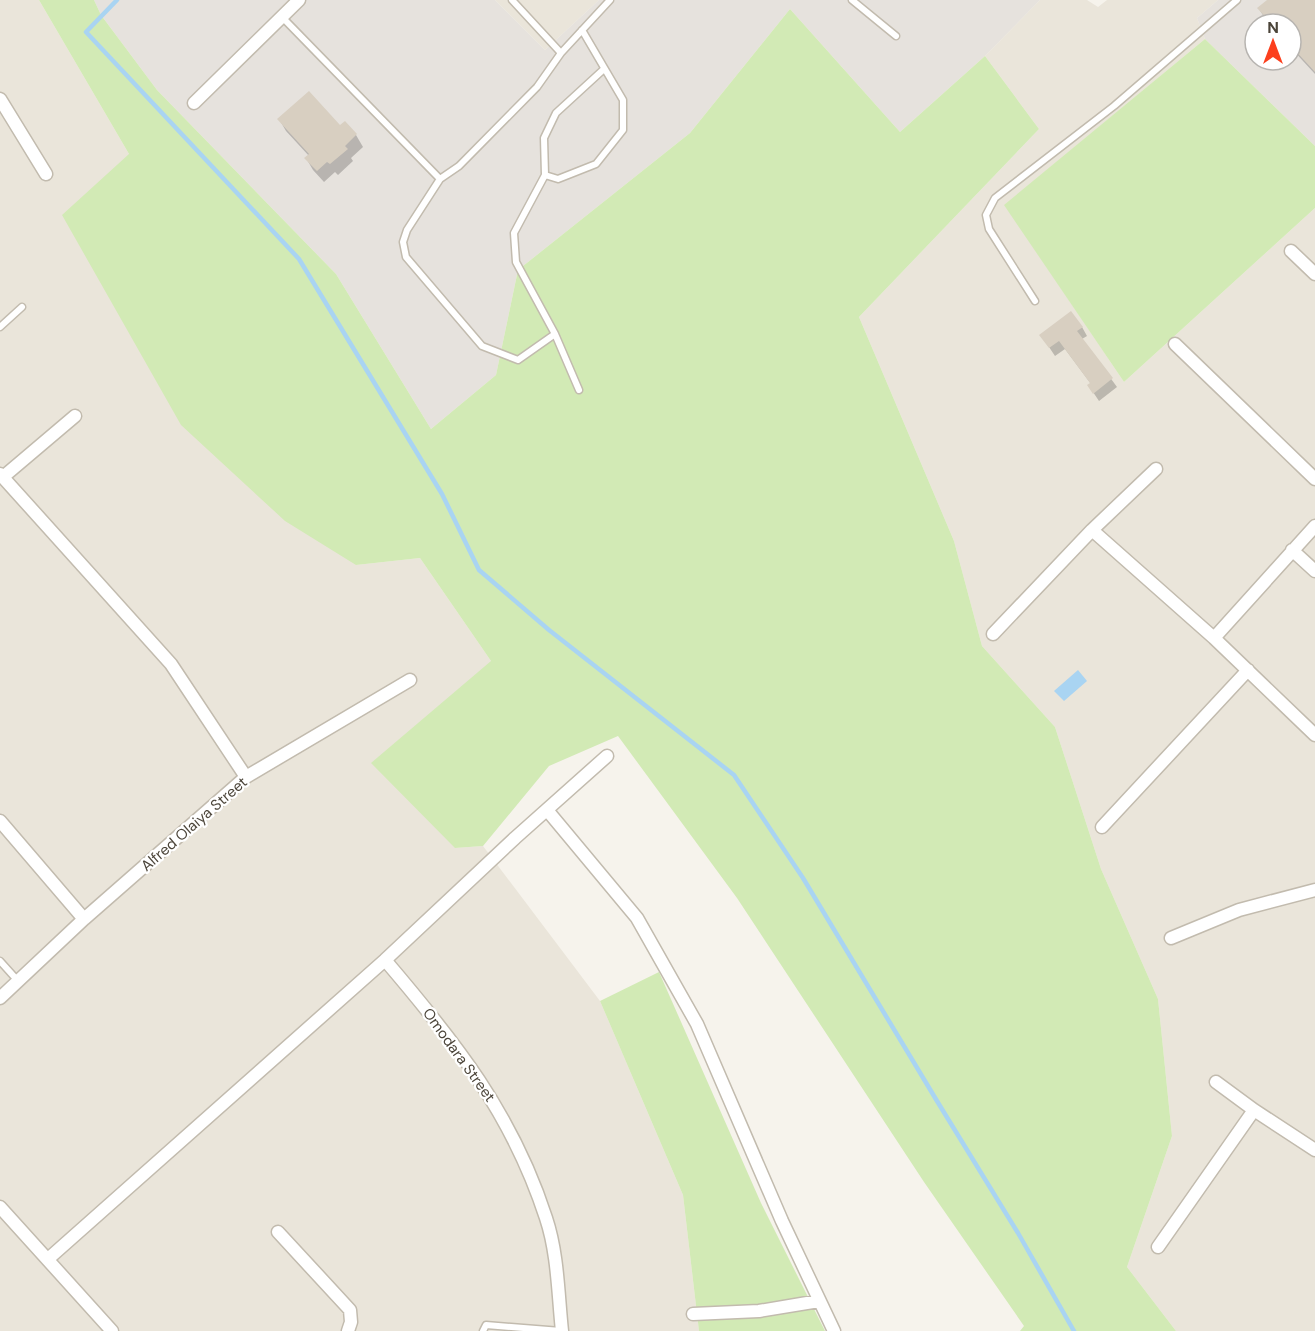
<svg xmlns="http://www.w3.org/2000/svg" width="1315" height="1331" font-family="'DM Sans',sans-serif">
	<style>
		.residential { fill: #eae5da }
		.industrial { fill: #e6e2dd; fill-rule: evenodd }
		.green { fill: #d2eab5 }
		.water { fill: #a9d4f2 }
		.shadow { fill: #0003 }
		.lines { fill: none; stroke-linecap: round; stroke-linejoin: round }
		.stream { stroke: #a9d4f2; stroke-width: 4.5 }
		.building { fill: #d8cfc1 }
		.service-casing { stroke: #c2bbae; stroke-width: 9 }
		.minor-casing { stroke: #c2bbae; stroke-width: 15 }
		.service { stroke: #fff; stroke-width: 6 }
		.minor { stroke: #fff; stroke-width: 12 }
		.labels { text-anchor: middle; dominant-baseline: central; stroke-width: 4.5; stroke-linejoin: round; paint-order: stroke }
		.street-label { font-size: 15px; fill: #4b4439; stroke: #fff }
	</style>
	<rect width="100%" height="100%" fill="#f6f3ec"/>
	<path class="residential" d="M0,0H39L129,154L356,565L420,558L491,661L455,848L483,846L600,1001L683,1195L699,1331H0Z
		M495,0H599L545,50Z
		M1040,0H1087L1098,7L1107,0H1218L1197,18L1205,39L1005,205L1124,382L1315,208V1331H1176L1127,1267L1172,1136L1158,999L1101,869L1055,727L982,646L954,541L859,317L1039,129L985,56Z"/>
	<path class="industrial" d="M94,0H495L545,50L599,0H1040L985,56L900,132L790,9L690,133L518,270L496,375L431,429L336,274L157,90L101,15Z
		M1218,0H1315V146L1205,39L1197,18ZM1255,24H1291V60H1255Z"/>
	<path class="green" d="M39,0H94L101,15L157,90L336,274L431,429L496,375L518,270L690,133L790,9L900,132L985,56L1039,129L859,317L954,541L982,646L1055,727L1101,869L1158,999L1172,1136L1127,1267L1176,1331H1020L1024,1326L924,1182L737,898L618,736L549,766L483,846L455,848L371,763L491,661L420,558L356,565L285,521L181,425L62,215L129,154Z
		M1205,39L1315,146V208L1124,382L1004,205Z
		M659,972L761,1203L825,1331H699L683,1195L600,1001Z"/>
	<path class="water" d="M1078,670L1087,681L1064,701L1054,691Z"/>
	<path class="shadow" d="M1269,0H1315V74L1291,48V24H1269L1266,20L1259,9Z
		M279,119L340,127L345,123L356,135L363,147L351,158L353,161L338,175L335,172L324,182L313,170L306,158L309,156L286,131Z
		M1082,327L1087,336L1082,339L1117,387L1099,401L1089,386L1091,384L1065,349L1055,356L1041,335Z"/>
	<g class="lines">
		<path class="stream" d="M117,0L86,32L299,259L442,494L479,570L549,630L734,775L803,878L937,1101L1018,1233L1074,1331"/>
	</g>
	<path class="building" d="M1267,0H1315V72L1291,46V24H1272L1257,8Z
		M309,91L340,125L345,121L357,134L345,146L348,149L330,164L327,162L317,171L304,158L309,154L277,119Z
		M1071,311L1083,327L1077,331L1113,378L1093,394L1087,385L1090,383L1059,341L1049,348L1039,335Z"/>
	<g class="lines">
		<g class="service-casing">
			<path id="service" d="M512,0L561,53
				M852,0L896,36
				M282,17L440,179L459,166L537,87L561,53L610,0
				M545,175L544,138L556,113L604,69
				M440,179L407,230L403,242L406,257L482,346L518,360L555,334L516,262L514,233L545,175L558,179L596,164L623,130V100L582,30
				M1035,301L989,229L986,215L995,198L1114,106L1237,0
				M0,327L22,307
				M555,334L579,390
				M0,961L18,981
				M483,1331L486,1325L561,1331"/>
		</g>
		<g class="minor-casing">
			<path id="minor" d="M0,99L46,174
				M194,103L299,0
				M1291,251L1315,274
				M1175,344L1315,479
				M0,474L171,664L246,777
				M3,477L75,416
				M1092,530L1214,638L1315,735
				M1292,550L1315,571
				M993,634L1092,530L1156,469
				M1214,638L1315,526
				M547,810L637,918L697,1024L782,1221L834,1331
				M0,821L84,919
				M1102,827L1248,670
				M1171,938L1239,910L1315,890
				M385,960C455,1042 512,1113 546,1218C558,1254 558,1294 562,1331
				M0,998L84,919L246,777L410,680
				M1216,1082L1254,1110L1315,1150
				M0,1207L112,1331
				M278,1232L350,1310L351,1322L348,1331
				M1158,1247L1254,1110
				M48,1259L385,960L515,838L607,756
				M693,1314L759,1311L819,1301"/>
		</g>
		<use href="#service" class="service"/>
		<use href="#minor" class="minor"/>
	</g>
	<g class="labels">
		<g class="street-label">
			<text transform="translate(194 824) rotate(-41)">Alfred Olaiya Street</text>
			<text transform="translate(459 1055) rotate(54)">Omodara Street</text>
		</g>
	</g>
	<g transform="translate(1273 42)"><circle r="28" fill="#ffffff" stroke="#b7b4b0" stroke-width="1.5"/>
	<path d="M0-4.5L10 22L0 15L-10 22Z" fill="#fc3f1d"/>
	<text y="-9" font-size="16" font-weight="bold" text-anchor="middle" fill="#4b4439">N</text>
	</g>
</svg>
